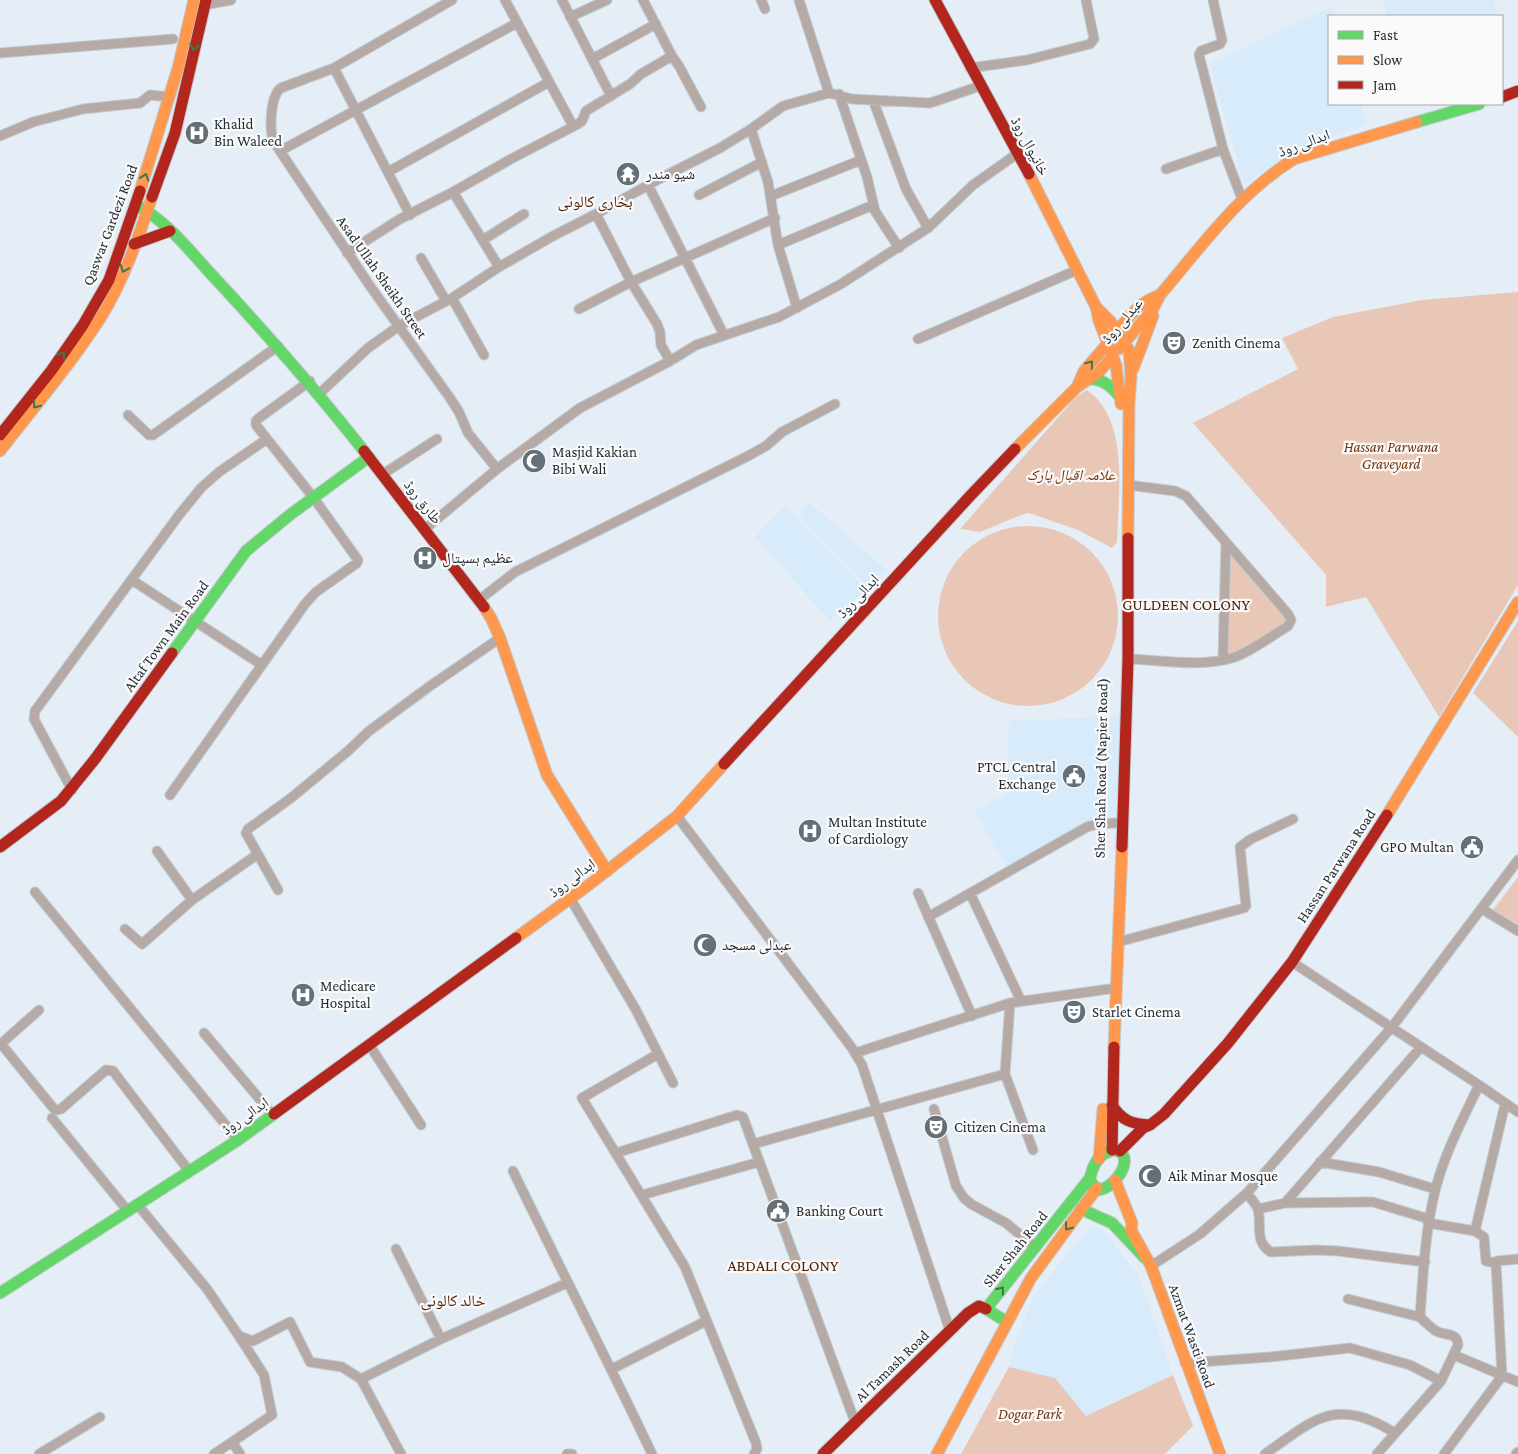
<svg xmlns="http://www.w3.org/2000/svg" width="1518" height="1454" font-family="'Crimson Pro','Noto Naskh Arabic',serif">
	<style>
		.built { fill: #d7ebfa }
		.green { fill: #e9c7b7 }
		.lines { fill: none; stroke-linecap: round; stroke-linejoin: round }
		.street-casing { stroke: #c3cbd1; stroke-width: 11 }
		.fast-casing { stroke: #c3cbd1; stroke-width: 13 }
		.slow-casing { stroke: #c3cbd1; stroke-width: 13 }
		.jam-casing { stroke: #c3cbd1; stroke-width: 13 }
		.street { stroke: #b5aaa6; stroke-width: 9 }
		.fast { stroke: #63d668; stroke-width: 11 }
		.slow { stroke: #ff974d; stroke-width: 11 }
		.jam { stroke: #b3261e; stroke-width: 11 }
		.oneway { stroke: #3e774a }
		.labels { text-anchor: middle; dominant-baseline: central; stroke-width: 4.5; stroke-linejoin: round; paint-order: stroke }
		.poi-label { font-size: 15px; fill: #1f2a32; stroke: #fafafa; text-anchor: start }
		.street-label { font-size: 15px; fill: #1f2a32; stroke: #fafafa }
		.park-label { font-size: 15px; font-style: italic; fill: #74330a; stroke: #fafafa }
		.neighbourhood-label { font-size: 16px; fill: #532308; stroke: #fafafa }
	</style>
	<rect width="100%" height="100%" fill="#e5eef6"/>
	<path class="built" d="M1384,0H1493L1499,16H1387Z
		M1331,7L1334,16H1329V104H1360L1366,125L1296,149L1244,185L1210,63Z
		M809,502L888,571L867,586L799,515Z
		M785,506L866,590L830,621L755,537Z
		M1125,716L1120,824L1087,827L1009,871L974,811L1007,793L1009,721Z
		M1097,1227L1102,1229L1138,1274L1173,1375L1086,1416L1055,1378L1009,1367L1013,1349L1033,1298L1052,1273L1087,1231L1089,1228Z"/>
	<path class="green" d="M1518,292V585L1439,717L1366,597L1326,607V575L1193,423L1298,369L1282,338L1333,317L1422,300Z
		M1087,390C1091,393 1095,396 1098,400C1128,434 1118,500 1117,542L1112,548L1078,530L1029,513L1021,515L980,532L960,529L1076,397Z
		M938 616a90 90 0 1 1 180 0a90 90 0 1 1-180 0Z
		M1226,543L1288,614V626L1223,660Z
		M1518,621V737L1473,693Z
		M1518,877V924L1493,910Z
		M1009,1367L1055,1378L1086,1416L1173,1375L1193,1426L1165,1454H961Z"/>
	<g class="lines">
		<g class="street-casing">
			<path id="street" d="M452,0L334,68L281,88C270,96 269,130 274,142L370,286L450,398L459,412L468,433L497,469
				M505,0L573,126
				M562,0L611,96
				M643,0L672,56L679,66L701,107
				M761,0L765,9
				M799,0L829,93
				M1213,0L1222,40L1220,44L1201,51L1199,55L1223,149L1242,199
				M204,5L231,0
				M570,17L607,0
				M0,53L173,39
				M592,59L656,24
				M334,68L410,215
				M970,68L1027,60L1090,44L1094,39L1086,0
				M839,94L867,177L875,211L899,248
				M873,100L906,189L928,228
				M751,129L768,182L778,245L797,308
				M0,136L33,122L83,109L140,103L150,95L169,97
				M280,151L517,23
				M1166,169L1223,149
				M388,172L549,82
				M648,185L724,335
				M453,192L499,267
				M699,195L762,162
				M771,196L861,160
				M596,214L631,282L657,324L660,332L661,345L670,361
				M483,240L524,214
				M778,245L873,205
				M347,253L400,219L453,192L511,159L578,124L582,121L586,111L630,84L641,74L672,56
				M421,258L446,301
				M452,298L484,355
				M579,309L631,282L775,218
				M918,339L1077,270
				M319,394L368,348L399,326L452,298L499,267L553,236L596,214L661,178L720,148L751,129L783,106L829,93L852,99L930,103L980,86
				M128,415L149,435H153L278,346
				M383,474L437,439
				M1128,485L1175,491L1186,496L1288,614L1291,620L1288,626C1273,635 1250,652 1235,657C1202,668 1162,660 1128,659
				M425,529L497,469L580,408L670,361L696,345L779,317L841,284L928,228L973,185L1018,153
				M132,580L262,665
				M479,600L515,572L748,456L766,446L782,432L835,404
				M1223,660L1226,543
				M72,790L34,719L35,711L179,515L201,488L219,472L267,439
				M170,795L305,604L316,592L357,563L358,560L313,497L256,425V421L259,418L310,381
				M677,816L852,1048L862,1065L950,1331
				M157,851L192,900
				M278,890L246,833L248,829L291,798L348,751L369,731L430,686L500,638
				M35,892L238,1140
				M918,893L972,1016
				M970,893L1021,1001
				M570,898L636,1010L673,1083
				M1482,909L1518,931
				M928,917L1087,827L1097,824L1116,823
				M125,929L142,944L192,900L258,854
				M1118,942L1244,908L1246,906L1240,847L1251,839L1293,819
				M1292,962L1479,1085L1518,1112
				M1010,1003L1005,1074L1033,1150
				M39,1010L3,1042L2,1045L54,1109L57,1110L61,1109L106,1070L113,1071L189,1171
				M204,1033L273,1115
				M370,1046L421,1125
				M855,1053L1010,1003L1109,989
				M658,1054L582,1098L685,1267L756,1443L757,1449L754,1454
				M934,1109L956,1186L964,1198L971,1204L1006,1223L1036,1248
				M52,1118L127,1210
				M753,1144L1005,1074
				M616,1153L737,1115L743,1117L855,1422
				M1320,1162L1379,1172L1435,1189
				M513,1171C559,1266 607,1359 652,1454
				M1247,1193C1250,1198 1256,1204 1258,1209C1262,1226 1254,1242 1271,1252L1316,1250L1338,1251L1425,1262
				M642,1195L759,1162
				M1285,1203L1421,1047
				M137,1204L207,1289L239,1336L253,1341L290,1322L310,1362L342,1367L361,1379L401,1454
				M1258,1209L1285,1203L1363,1202H1373L1429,1219
				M1428,1223L1475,1231
				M396,1249L441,1339
				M1496,1263L1486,1261L1484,1237L1475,1231L1505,1104
				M1151,1266L1200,1234L1247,1193L1392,1027L1518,860
				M1348,1299L1420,1317C1423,1275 1425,1232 1435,1191C1444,1154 1463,1119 1479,1085
				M239,1336L264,1375L272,1415L232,1442L240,1454
				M1454,1355L1518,1382
				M1185,1363L1270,1357L1350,1348L1410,1365L1441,1381
				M612,1369L706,1321
				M361,1379L441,1339L567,1283
				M39,1454L100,1417
				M214,1454L232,1442
				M567,1454H572
				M1265,1454C1315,1419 1335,1396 1395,1433
				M1377,1454L1441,1381L1458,1345C1458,1332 1445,1336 1436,1331C1430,1327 1425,1322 1420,1317
				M1444,1454L1502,1376L1496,1263L1497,1261L1518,1259
				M1516,1454L1518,1452"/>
		</g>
		<g class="fast-casing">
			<path id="fast" d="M1417,122L1479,104
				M136,205C167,221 188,249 212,275C265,332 316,390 364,451
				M1089,379C1104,379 1112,387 1121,398
				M172,653L246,551L291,514L369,457
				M1081,1209L1112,1223L1145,1258
				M0,1293L238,1140L274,1114
				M1007,1322L986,1309L1090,1178C1092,1170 1094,1163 1100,1157C1115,1143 1133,1153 1120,1174C1115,1182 1108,1188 1099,1190L1092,1184L1090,1178"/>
		</g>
		<g class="slow-casing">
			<path id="slow" d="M1029,174L1096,307L1111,322L1129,350L1131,377L1129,404L1128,538
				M140,191L178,68L194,0
				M1096,307L1099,321L1116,365L1121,404
				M1111,338C1127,320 1137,303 1160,295
				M1119,349L1153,309L1160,295C1201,247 1239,193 1294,159L1417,122
				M1133,369L1153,316
				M1077,387L1084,371L1108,343
				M1015,449L1077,387L1098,373L1113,356
				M0,451C34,407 71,364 101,317C123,282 139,236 152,197
				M484,607L491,618L500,638L547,775L607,871
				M1387,815L1518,602
				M516,938L590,884L677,816L724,764
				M1114,1047L1122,847
				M1099,1159L1103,1109
				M1115,1180L1132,1223L1131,1230L1151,1266L1220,1454
				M937,1454L1031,1278L1097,1188"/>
		</g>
		<g class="jam-casing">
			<path id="jam" d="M935,0L1029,174
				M1502,97L1518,91
				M152,197L175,133L206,0
				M134,244L170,231
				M0,435L51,371L83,325L109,280L140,191
				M364,451L484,607
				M724,764L971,495L1015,449
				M0,847L61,801L95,759L172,653
				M1122,847L1128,659V538
				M1112,1105C1122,1121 1132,1124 1150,1125
				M274,1114L516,938
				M1112,1150L1114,1047
				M1120,1151L1143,1128L1150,1125L1164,1114L1228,1043L1292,962L1387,815
				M823,1454L968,1313L979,1306L986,1309"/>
		</g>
		<use href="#street" class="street"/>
		<use href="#fast" class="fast"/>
		<use href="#slow" class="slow"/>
		<use href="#jam" class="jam"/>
	</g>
	<defs><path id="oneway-chevron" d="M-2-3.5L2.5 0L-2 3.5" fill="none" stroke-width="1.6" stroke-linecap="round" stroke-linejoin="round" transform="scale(1.25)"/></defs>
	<g class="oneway">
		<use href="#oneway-chevron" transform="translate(194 47) rotate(103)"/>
		<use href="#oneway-chevron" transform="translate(145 177) rotate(-71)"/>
		<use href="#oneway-chevron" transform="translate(124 269) rotate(113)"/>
		<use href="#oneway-chevron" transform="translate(62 355) rotate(-55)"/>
		<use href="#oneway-chevron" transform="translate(1090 364) rotate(-51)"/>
		<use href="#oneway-chevron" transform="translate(36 405) rotate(128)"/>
		<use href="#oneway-chevron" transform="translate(1068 1227) rotate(127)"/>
		<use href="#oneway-chevron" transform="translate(1001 1290) rotate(-51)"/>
	</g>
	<defs>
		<g id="hospital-disc" transform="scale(1.25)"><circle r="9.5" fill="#646f77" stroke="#fafafa"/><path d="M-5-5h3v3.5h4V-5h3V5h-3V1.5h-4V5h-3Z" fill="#fff"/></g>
		<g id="temple-disc" transform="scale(1.25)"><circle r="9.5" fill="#646f77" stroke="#fafafa"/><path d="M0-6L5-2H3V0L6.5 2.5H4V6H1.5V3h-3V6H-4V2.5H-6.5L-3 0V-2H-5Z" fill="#fff"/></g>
		<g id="theatre-disc" transform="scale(1.25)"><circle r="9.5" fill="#646f77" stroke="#fafafa"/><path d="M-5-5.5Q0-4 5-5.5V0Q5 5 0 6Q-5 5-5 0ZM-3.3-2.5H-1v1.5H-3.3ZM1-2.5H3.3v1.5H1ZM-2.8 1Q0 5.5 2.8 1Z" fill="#fff"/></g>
		<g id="mosque-disc" transform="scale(1.25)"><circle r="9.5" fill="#646f77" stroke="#fafafa"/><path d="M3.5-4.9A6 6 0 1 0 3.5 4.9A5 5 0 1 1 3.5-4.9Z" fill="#fff"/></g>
		<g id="civic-disc" transform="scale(1.25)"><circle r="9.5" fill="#646f77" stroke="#fafafa"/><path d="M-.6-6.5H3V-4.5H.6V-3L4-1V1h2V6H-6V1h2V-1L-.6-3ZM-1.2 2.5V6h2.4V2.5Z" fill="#fff"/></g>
	</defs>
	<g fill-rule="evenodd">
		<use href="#hospital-disc" x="197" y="133"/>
		<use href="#temple-disc" x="628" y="174"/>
		<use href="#theatre-disc" x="1174" y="343"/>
		<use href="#mosque-disc" x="534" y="461"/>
		<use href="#hospital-disc" x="425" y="558"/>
		<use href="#civic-disc" x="1074" y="776"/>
		<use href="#hospital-disc" x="810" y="831"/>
		<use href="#civic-disc" x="1472" y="847"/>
		<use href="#mosque-disc" x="705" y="945"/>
		<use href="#hospital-disc" x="303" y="995"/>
		<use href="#theatre-disc" x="1074" y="1012"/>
		<use href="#theatre-disc" x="936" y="1127"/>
		<use href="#mosque-disc" x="1150" y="1176"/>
		<use href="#civic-disc" x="778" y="1211"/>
	</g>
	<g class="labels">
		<g class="poi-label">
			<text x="214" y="124">Khalid<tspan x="214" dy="17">Bin Waleed</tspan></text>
			<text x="646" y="174">شیو مندر</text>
			<text x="1192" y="343">Zenith Cinema</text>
			<text x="552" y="452">Masjid Kakian<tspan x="552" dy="17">Bibi Wali</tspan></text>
			<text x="442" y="558">عظیم ہسپتال</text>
			<text x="1056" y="767" text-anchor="end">PTCL Central<tspan x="1056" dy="17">Exchange</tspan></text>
			<text x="828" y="822">Multan Institute<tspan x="828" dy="17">of Cardiology</tspan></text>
			<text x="1454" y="847" text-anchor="end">GPO Multan</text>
			<text x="722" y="945">عبدلی مسجد</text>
			<text x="320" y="986">Medicare<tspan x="320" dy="17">Hospital</tspan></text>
			<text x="1092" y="1012">Starlet Cinema</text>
			<text x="954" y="1127">Citizen Cinema</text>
			<text x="1168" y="1176">Aik Minar Mosque</text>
			<text x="796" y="1211">Banking Court</text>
		</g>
		<g class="street-label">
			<text transform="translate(1304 143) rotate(-20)">ابدالی روڈ</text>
			<text transform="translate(1030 146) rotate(62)">خانیوال روڈ</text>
			<text transform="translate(110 225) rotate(-69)">Qaswar Gardezi Road</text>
			<text transform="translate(382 277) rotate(55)">Asad Ullah Sheikh Street</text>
			<text transform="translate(1122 321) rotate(-50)">عبدلی روڈ</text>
			<text transform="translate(423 502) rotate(52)">طارق روڈ</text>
			<text transform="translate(858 596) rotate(-47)">ابدالی روڈ</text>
			<text transform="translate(166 636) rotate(-54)">Altaf Town Main Road</text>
			<text transform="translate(1101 768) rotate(-89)">Sher Shah Road (Napier Road)</text>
			<text transform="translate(1336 866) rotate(-57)">Hassan Parwana Road</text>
			<text transform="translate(572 878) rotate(-37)">ابدالی روڈ</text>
			<text transform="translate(245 1116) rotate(-35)">ابدالی روڈ</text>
			<text transform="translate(1015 1249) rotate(-51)">Sher Shah Road</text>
			<text transform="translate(1192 1336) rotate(70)">Azmat Wasti Road</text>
			<text transform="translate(892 1366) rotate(-44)">Al Tamash Road</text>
		</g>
		<g class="park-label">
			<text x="1391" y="447">Hassan Parwana<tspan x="1391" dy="17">Graveyard</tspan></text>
			<text x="1071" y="475">علامہ اقبال پارک</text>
			<text x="1030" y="1414">Dogar Park</text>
		</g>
		<g class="neighbourhood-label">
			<text x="595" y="201">بخاری کالونی</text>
			<text x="1186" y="604">GULDEEN COLONY</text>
			<text x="783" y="1265">ABDALI COLONY</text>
			<text x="453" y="1300">خالد کالونی</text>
		</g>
	</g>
	<rect x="1328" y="15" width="175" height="90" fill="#fafafa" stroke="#a2a7aa"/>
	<rect x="1338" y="31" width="25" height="8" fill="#63d668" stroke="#a2a7aa"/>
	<text x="1373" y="40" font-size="15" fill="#1f2a32">Fast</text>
	<rect x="1338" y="56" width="25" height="8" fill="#ff974d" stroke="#a2a7aa"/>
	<text x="1373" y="65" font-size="15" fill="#1f2a32">Slow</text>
	<rect x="1338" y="81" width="25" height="8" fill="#b3261e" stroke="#a2a7aa"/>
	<text x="1373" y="90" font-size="15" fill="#1f2a32">Jam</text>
</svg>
